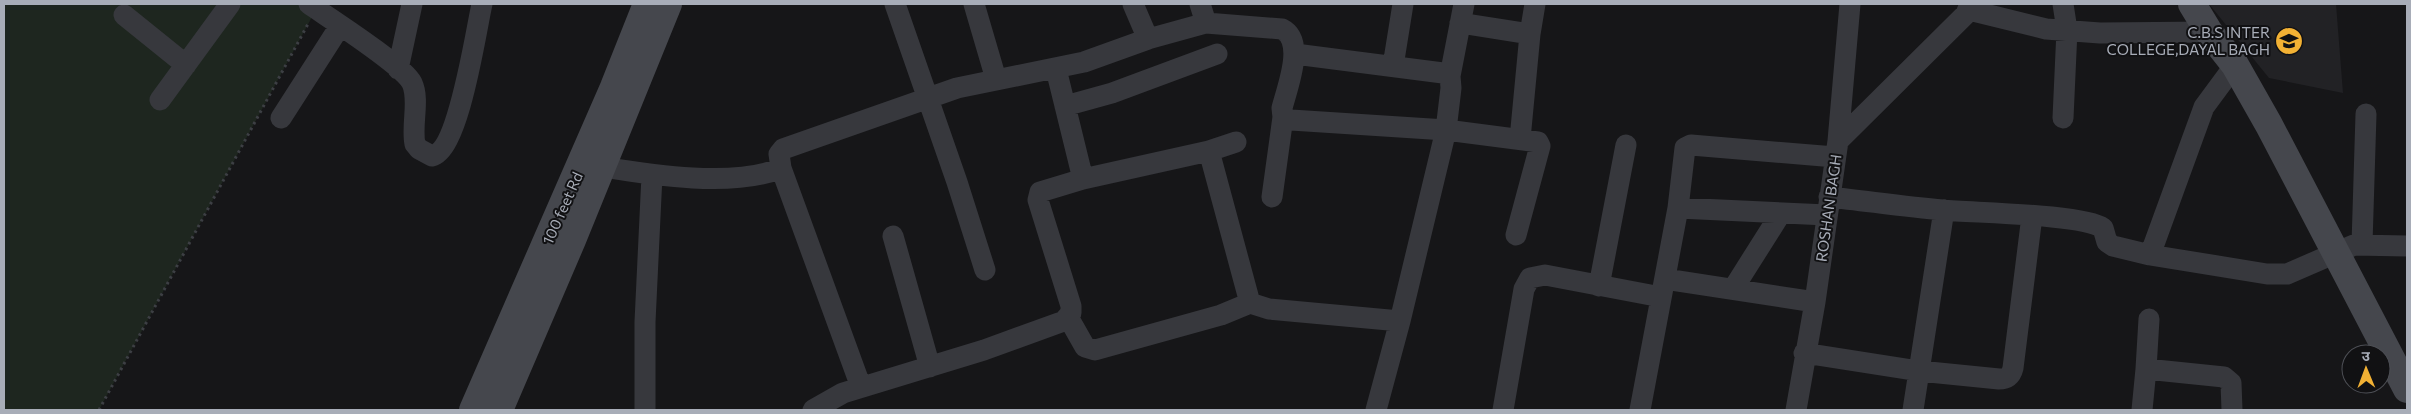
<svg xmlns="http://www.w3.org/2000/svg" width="2411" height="414" font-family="Commissioner,'Noto Sans Devanagari',sans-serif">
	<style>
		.built { fill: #222225 }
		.green { fill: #1e261f }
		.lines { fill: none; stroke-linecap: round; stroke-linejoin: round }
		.path { stroke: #3d3f44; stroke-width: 3; stroke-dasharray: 2.5 4; stroke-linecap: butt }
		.street { stroke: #37383d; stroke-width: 21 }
		.secondary { stroke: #45474d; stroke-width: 28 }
		.labels { text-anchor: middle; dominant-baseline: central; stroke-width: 4; stroke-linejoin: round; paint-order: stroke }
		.poi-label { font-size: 15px; fill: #a8adb8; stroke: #111113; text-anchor: end }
		.street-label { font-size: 15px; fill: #a8adb8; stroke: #111113 }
	</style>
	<rect width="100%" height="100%" fill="#161618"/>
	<path class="built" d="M2209,4H2336L2343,93L2269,78Z"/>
	<path class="green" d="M4,4H319L99,410H4Z"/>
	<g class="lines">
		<path class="path" d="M99,410L308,24"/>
		<path class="street" d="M309,4C329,18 403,65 412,83C420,100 411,125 415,144L419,149L432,156C459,150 476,30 482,4
			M895,4L957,182L985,270
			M974,4L996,79
			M1133,4L1148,39
			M1200,4L1206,23L1282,29C1306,41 1287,88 1282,108L1283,117L1291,120L1446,130L1451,88L1450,76L1443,73L1295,54
			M1974,4L1969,10L2046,29L2100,33L2209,32
			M2063,4L2067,30L2063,118
			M124,15L186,65
			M1460,23L1530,34L1535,4
			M1393,66L1403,4
			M398,69L412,4
			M1056,69L1083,179
			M1450,76L1464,4
			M160,100L230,4
			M1065,106L1112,93L1217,54
			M281,118L340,26
			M1520,139L1530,34
			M1838,141L1966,14L1970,4
			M1209,151L1250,303L1269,309L1400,321
			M603,167C652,175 734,188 781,168
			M1272,197L1283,117
			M1829,197C1867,201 1905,207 1943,210C1974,213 2083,214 2103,228L2107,242L2113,246L2150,255L2267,274H2287L2354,245L2407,246
			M1827,215L1678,208L1685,148L1691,145L1835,157
			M893,236L930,367
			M2362,244L2366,114
			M2150,255L2204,107L2235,65
			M1665,279L1815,302
			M1599,286L1626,145
			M1733,289L1781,213
			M1068,317L1085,347L1095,350L1221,315L1250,303
			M1804,353L1919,371L1999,379C2008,379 2011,376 2013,368L2032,216
			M2146,369L2149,319
			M861,387L781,168L779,154L783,149L957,88L1084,62L1148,39L1206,23
			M645,410V322L652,175
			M813,410L843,393L984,350L1064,321L1071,313V306L1038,200L1040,192L1083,179L1209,151L1236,142
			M1376,410L1400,321L1446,130L1538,142L1540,146L1516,235
			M1503,410L1524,289L1530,278L1545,275L1661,297
			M1640,410L1678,208
			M1796,410L1815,302L1838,141L1850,4
			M1913,410L1944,210
			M2142,410L2146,369L2224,377L2231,383L2232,410"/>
		<path class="secondary" d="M2192,4L2209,32L2235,65L2269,125L2407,389
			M473,410L614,87L647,4
			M499,410L572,240L668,4"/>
	</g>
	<defs>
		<g id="university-disc" transform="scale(1.4375)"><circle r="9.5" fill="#f2b134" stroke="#111113"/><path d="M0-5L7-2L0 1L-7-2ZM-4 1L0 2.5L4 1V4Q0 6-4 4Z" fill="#111"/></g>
	</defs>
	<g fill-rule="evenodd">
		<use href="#university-disc" x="2289" y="41"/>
	</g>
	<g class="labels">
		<g class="poi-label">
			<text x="2270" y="32">C.B.S INTER<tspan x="2270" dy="17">COLLEGE,DAYAL BAGH</tspan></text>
		</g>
		<g class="street-label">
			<text transform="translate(562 208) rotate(-66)">100 feet Rd</text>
			<text transform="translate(1828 208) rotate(-82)">ROSHAN BAGH</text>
		</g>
	</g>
	<rect width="2411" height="414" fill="none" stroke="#a8adb8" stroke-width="10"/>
	<g transform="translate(2366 369) rotate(359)"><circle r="24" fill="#111113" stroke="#4d4f55"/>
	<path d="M0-4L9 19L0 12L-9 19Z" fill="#f2b134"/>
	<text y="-8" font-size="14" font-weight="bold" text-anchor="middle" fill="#a8adb8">उ</text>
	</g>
</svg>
